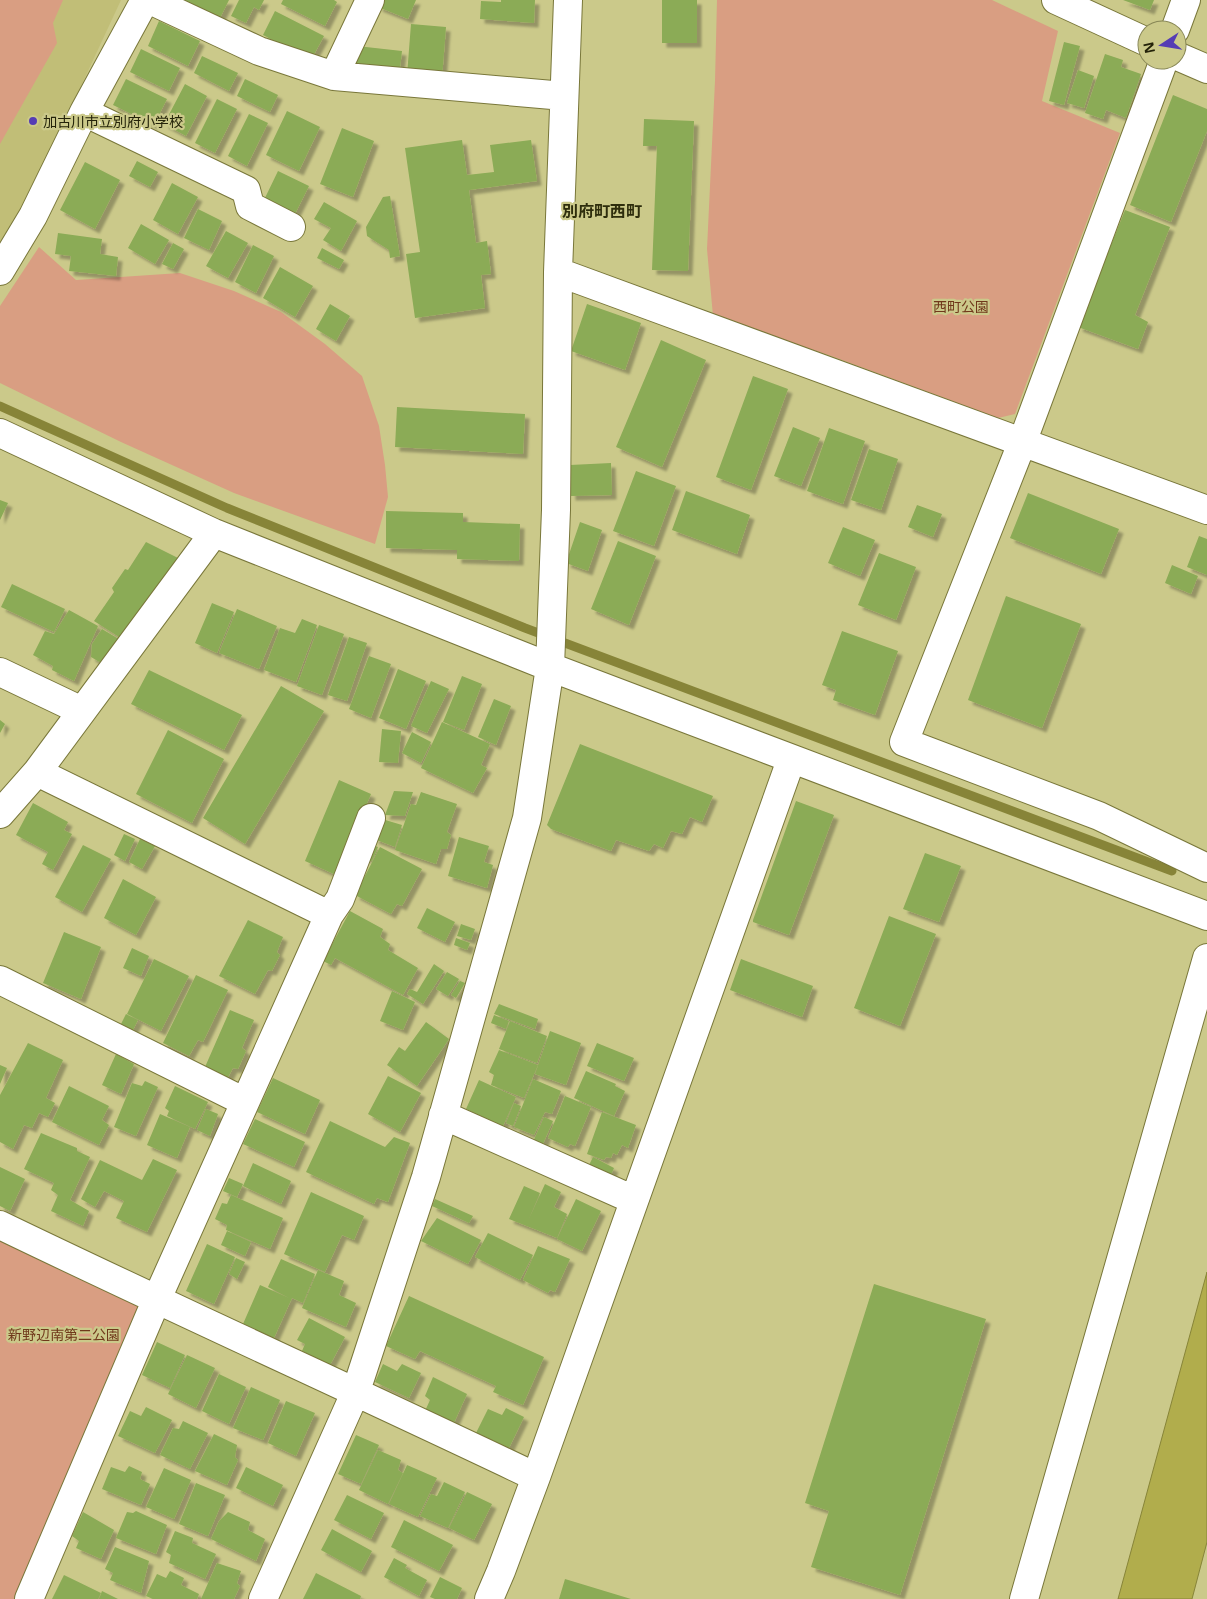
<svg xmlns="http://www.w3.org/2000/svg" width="1207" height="1599" font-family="'Open Sans','Noto Sans JP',sans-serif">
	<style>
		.built { fill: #c1be77 }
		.green { fill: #d99e82 }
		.water { fill: #b1ad4c; stroke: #878438 }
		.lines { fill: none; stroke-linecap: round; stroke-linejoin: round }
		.stream { stroke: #878438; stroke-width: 9 }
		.building { fill: #8bab56; filter: url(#shadow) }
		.minor-casing { stroke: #79773a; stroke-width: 30 }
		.minor { stroke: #fff; stroke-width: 28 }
		.poi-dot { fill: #553cb4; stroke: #cbc98a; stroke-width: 2 }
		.labels { text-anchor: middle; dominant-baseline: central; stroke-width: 4.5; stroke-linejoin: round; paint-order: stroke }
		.poi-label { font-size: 14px; fill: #242309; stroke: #cbc98a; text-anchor: start }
		.park-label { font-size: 14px; fill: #70381b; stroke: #cbc98a }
		.quarter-label { font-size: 16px; font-weight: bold; fill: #2e2d0c; stroke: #cbc98a }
	</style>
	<defs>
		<filter id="shadow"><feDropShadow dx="4.5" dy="4.5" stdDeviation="1" flood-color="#0004"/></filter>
	</defs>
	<rect width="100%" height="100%" fill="#cbc98a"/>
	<path class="built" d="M0,0H121L9,241L0,253Z"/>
	<path class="green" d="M0,0H63L53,23L57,43L0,144Z
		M717,0H992L1058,31L1042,101L1120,133L1015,414L998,418L831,356L713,316L707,249L715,81Z
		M39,247L76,280L180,273L234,291L281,312L325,344L362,376L379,426L385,465L388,497L375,544L234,493L121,442L0,383V306Z
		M0,1232L147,1304L19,1599H0Z"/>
	<path class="water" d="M1207,1272V1542L1192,1599H1118Z"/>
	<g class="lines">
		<path class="stream" d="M0,406L227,508L525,628L1172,871"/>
	</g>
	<path class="building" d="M180,0H229L219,20Z
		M239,0H264L259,10L254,7L246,23L231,16Z
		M283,0H334L337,2L325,26L281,4Z
		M380,0H416L408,19L378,7Z
		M501,0H535L534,23L480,19L481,1L501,2Z
		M662,0H697V43H662Z
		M1123,0H1154L1150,10Z
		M275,11L324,36L311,60L263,35Z
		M159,21L200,41L188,66L148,46Z
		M411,24L446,27L442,78L407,75Z
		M1064,42L1080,46L1064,105L1049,101Z
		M357,46L402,51L399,76L354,72Z
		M141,49L180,68L169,91L130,72Z
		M1105,54L1123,60L1121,67L1141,74L1126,118L1106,110L1103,119L1085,113Z
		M202,56L238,73L229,91L194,73Z
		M1078,70L1094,76L1084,108L1067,103Z
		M126,79L167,99L154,125L113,105Z
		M245,79L278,95L270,112L237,96Z
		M185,84L207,96L186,136L164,124Z
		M1173,95L1207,109V131L1171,222L1130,205Z
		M217,99L237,109L215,153L195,143Z
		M287,111L320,127L299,171L266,155Z
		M249,114L268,123L247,166L228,156Z
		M644,119L694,121L688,271L652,270L657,146H643Z
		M342,128L374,141L353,197L320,184Z
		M462,140L467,175L494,172L490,145L531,140L537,181L469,190L476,243L487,241L491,274L481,275L485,308L415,318L406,254L420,252L405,148Z
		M137,161L158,172L150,187L129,176Z
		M85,162L120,180L95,229L60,210Z
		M278,171L309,186L294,216L264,200Z
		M172,183L198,197L178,234L153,220Z
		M390,196L400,256L390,258L389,250L367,236L366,227L383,197Z
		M324,202L357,221L341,251L323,240L331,228L314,219Z
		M198,209L222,221L209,250L184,238Z
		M1125,210L1170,227L1135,315L1148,322L1138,349L1078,327Z
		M141,224L169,240L155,264L128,248Z
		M226,231L248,243L228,278L206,266Z
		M58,233L102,239L100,254L118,257L116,276L69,271L71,256L55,254Z
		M173,243L184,249L173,269L162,264Z
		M253,245L274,256L256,293L235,282Z
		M322,248L344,260L339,269L317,258Z
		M280,267L313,286L295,317L263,298Z
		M330,304L350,316L336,341L316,329Z
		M587,304L641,323L625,370L571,351Z
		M661,340L706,360L662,467L616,447Z
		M753,376L788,389L751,490L716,477Z
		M397,407L525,414L523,454L395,447Z
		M793,427L820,438L801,486L774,476Z
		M829,428L865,441L843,504L807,491Z
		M869,449L898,459L881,510L851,500Z
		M611,463L612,495L571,496L570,465Z
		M636,471L676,486L654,546L613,531Z
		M686,491L750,515L737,554L672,530Z
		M1028,493L1119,529L1101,574L1010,538Z
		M0,500L8,503L0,520Z
		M917,505L942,514L933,537L908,527Z
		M386,511L463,513V522L520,524L519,561L457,559V550L386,548Z
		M580,522L602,530L588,571L566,563Z
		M843,527L875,540L860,576L828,563Z
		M1199,536L1207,539V575L1187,567Z
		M618,541L656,556L629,625L591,609Z
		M146,542L178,558L127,642L94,621L114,592L112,588L125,569L128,570Z
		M879,553L916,567L896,620L858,605Z
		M1172,565L1198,576L1191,594L1165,583Z
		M12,584L65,609L54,632L1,607Z
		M1006,596L1081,624L1042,728L968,700Z
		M212,603L234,612L217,653L195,643Z
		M237,609L277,626L259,669L219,653Z
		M69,610L98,626L74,681L52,670L53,666L33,655L45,631L54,634Z
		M302,619L317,625L296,682L264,670L280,628L295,633Z
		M319,625L344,634L322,695L297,686Z
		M102,629L122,641L108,667L91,657L92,644Z
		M842,631L898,651L875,715L833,700L836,690L822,685Z
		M349,637L367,643L347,701L328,695Z
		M369,656L391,664L371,718L349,709Z
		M398,669L426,681L406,729L379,718Z
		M149,670L242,715L224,750L131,704Z
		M462,676L482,684L464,730L443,722Z
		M431,681L449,689L427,733L411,726Z
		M281,686L324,711L245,844L203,818Z
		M494,699L511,706L496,745L478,737Z
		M0,720L5,724L0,733Z
		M442,722L490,744L481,765L487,768L473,793L421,768Z
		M382,729L401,731L398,763L379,762Z
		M168,730L224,759L192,823L136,794Z
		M412,732L431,742L421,763L402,753Z
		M580,744L713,796L702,822L690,817L682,834L671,831L663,848L654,844L649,851L616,840L611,851L551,829L547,825Z
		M339,780L371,794L336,875L305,861Z
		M394,791L413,792L405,816L385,815Z
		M421,792L457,804L447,832L451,835L447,849H441L436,864L395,850L411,804L416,805Z
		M796,801L834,815L789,935L753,922V920Z
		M33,803L68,822L64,830L72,834L53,870L42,864L48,852L16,835Z
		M382,819L402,825L395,847L374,839Z
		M124,834L135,839L125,861L114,855Z
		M459,837L489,846L484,862L493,865L487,888L448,876Z
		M140,839L155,846L142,869L129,862Z
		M370,844L378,847L372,861L365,858Z
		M83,845L111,859L82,912L55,897Z
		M380,847L422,869L402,906L397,904L391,914L355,895Z
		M925,853L961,866L939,922L903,909Z
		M123,879L156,897L136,935L104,918Z
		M427,908L455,922L445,942L417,928Z
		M350,911L383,929L380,937L390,944L388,950L418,968L403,995L335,958L331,965L323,961Z
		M889,916L936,934L900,1026L854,1008Z
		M248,920L283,937L277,952L280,955L272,971L268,970L255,994L219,976Z
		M461,924L475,929L471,940L457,936Z
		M64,932L101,947L81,999L43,983Z
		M456,938L470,943L467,950L454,945Z
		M132,948L149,956L141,976L123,968Z
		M154,959L189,976L161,1031L127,1014Z
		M741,959L813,986L802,1017L730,990Z
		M434,964L444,971L423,1004L407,994L410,989L417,992Z
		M447,972L459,979L448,996L436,989Z
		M196,975L228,990L203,1042L198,1040L189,1056L163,1043Z
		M460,981L465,983L456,998L451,995Z
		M392,991L415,1002L403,1030L380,1021Z
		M499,1004L538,1019L535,1029L494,1014Z
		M230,1010L254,1020L242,1048L246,1051L238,1069L233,1068L227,1079L205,1067Z
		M126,1014L138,1020L130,1036L118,1030Z
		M494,1015L509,1021L506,1029L491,1023Z
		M510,1021L547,1036L537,1063L499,1049Z
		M426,1022L449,1039L417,1086L387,1065L399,1047L405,1051Z
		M550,1031L581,1043L566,1085L535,1074Z
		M28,1043L63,1060L46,1098L55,1103L48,1117L39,1113L32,1128L24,1125L13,1149L0,1142V1095Z
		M597,1043L634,1058L624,1081L587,1066Z
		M499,1050L538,1065L524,1098L491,1085L494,1075L489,1072Z
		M116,1054L134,1064L121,1094L102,1085Z
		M0,1065L7,1068L0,1084Z
		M586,1071L616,1084L615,1086L625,1091L614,1116L574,1098Z
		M388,1076L421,1093L400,1132L368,1114Z
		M273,1078L320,1100L305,1134L257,1112Z
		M533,1079L561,1091L552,1114L545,1112L534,1135L514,1127Z
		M479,1080L516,1097L503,1126L466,1109Z
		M145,1081L158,1087L136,1136L114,1127L132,1083L142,1086Z
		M69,1086L109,1106L102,1120L109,1125L99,1145L52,1122Z
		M175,1086L208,1102L195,1129L167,1116L169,1111L165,1108Z
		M565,1096L591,1107L575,1146L570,1144L568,1147L548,1138Z
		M514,1103L521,1106L513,1126L506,1123Z
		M206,1109L218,1114L210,1136L197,1130Z
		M602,1112L636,1125L628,1148L622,1145L617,1155L613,1153L611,1158L606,1157L604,1160L587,1154Z
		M160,1114L190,1127L177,1158L147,1145Z
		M544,1117L553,1121L542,1146L533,1142Z
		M255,1119L305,1142L294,1167L243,1144Z
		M330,1121L385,1147L394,1137L410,1143L388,1202L377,1198L374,1204L306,1172Z
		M41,1133L77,1148V1151L90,1157L70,1200L89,1211L83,1226L51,1211L58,1195L51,1190L54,1183L24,1169Z
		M593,1157L614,1168L609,1179L587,1169Z
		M153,1159L177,1170L147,1232L116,1218L124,1201L104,1191L95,1207L81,1199L100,1160L142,1180Z
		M253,1163L291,1181L281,1204L243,1186Z
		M0,1167L25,1179L10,1211L0,1206Z
		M229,1178L243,1184L237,1197L223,1191Z
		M545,1184L561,1192L554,1207L567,1214L557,1238L509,1219L524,1186L540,1193L528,1221Z
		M311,1192L364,1216L354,1240L342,1235L325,1272L284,1254Z
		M231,1195L283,1218L270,1249L226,1230L227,1225L215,1219L222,1203L227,1204Z
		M435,1199L473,1216L469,1223L432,1206Z
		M576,1199L601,1211L582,1251L557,1239Z
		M437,1218L481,1240L468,1264L421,1241Z
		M227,1231L251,1242L245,1256L221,1245Z
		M488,1233L533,1255L520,1280L475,1257Z
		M207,1244L235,1257L214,1304L186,1291Z
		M538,1246L570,1259L555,1292L550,1290L548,1293L523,1280Z
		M236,1258L245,1262L237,1279L229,1274Z
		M281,1259L315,1274L303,1303L292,1298L274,1338L243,1324L260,1285L289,1298L268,1287Z
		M318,1270L344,1281L339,1295L356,1303L346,1327L302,1308Z
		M874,1284L986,1319L900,1595L811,1567L829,1511L805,1503Z
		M409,1296L544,1357L523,1405L493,1392L496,1386L420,1351L415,1359L386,1346Z
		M309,1318L345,1337L330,1365L302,1351L305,1344L297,1340Z
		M157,1342L185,1355L170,1388L142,1375Z
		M187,1355L215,1368L196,1408L168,1394Z
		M383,1364L397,1371L402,1364L421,1373L409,1398L375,1382Z
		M219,1374L246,1387L229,1424L202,1411Z
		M433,1377L467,1394L453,1425L425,1411L430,1400L425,1396Z
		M251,1387L280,1400L263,1440L233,1428Z
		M286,1401L315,1413L296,1456L268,1443Z
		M146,1407L172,1420L155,1453L118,1436L130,1411L141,1416Z
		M506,1408L524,1417L509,1448L476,1433L488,1409L502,1415Z
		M183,1421L208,1433L190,1469L160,1455L173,1428L179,1429Z
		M214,1434L237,1445L235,1457L238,1460L227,1485L195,1471Z
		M356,1435L379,1445L361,1484L338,1474Z
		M378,1450L401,1460L398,1470L403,1473L388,1504L359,1490Z
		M407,1465L437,1478L418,1517L389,1504Z
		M129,1466L142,1472L140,1479L150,1484L141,1505L102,1489L111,1467L125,1472Z
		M246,1467L283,1485L273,1506L236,1488Z
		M164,1468L191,1480L174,1519L146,1507Z
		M444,1482L465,1492L448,1528L420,1516L431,1494L437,1496Z
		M196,1483L225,1495L208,1536L179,1524Z
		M467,1492L492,1504L474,1540L449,1528Z
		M347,1495L384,1513L371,1539L334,1520Z
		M136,1511L167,1525L156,1554L116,1538L127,1512L133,1513Z
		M83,1512L114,1530L101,1559L76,1548L79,1541L72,1536Z
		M228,1512L250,1522L248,1530L265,1539L256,1561L211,1539L219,1521Z
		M404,1520L453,1545L439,1571L391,1547Z
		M332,1529L372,1551L361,1572L321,1550Z
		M175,1531L193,1538L192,1543L216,1554L205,1579L169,1563L171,1555L166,1552Z
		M115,1547L149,1561L141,1593L110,1580L113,1573L105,1569Z
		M394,1558L407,1565L405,1568L427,1580L419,1596L384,1577Z
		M217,1563L241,1571L237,1583L240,1586L234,1599H201Z
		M170,1571L184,1578L181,1585L199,1594L197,1599H153L146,1596L157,1574L166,1578Z
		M316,1573L361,1596L360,1599H303Z
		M64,1575L101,1593L98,1599H52Z
		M440,1577L462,1588L457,1599H435L430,1597Z
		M565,1579L631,1599H559Z
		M102,1591L118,1599H99Z"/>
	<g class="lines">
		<g class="minor-casing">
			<path id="minor" d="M150,0L259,51L334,76L564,96
				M1056,0L1147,42
				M1175,30L1186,0
				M1177,56L1207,69
				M1164,60L1022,443L904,742L1099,816L1207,868
				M334,76L370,0
				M84,112L246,190L250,206L291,227
				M0,271L33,216L84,112L145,0
				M558,272L1207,510
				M0,433L214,533L550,667L1207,916
				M0,672L82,711
				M0,814L37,772L214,533
				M329,915L340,899L371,818
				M0,980L245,1102
				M443,1115L634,1200
				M0,1225C178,1311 358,1392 536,1477
				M29,1599L156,1301L329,915L37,772
				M263,1599L356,1391L426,1177L527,818L550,667L556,510L558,272L568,0
				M489,1599L501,1571L536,1477L791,760
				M1024,1599L1207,958"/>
		</g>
		<use href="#minor" class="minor"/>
	</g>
	<circle class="poi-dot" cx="33" cy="121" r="5"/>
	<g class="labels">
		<g class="poi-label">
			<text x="43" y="121">加古川市立別府小学校</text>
		</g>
		<g class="park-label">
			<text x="961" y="306">西町公園</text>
			<text x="64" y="1334">新野辺南第二公園</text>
		</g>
		<g class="quarter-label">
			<text x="602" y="211">別府町西町</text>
		</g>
	</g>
	<g transform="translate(1162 45) rotate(258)"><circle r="24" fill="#cbc98a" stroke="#888756"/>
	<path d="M0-4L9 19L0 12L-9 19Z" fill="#553cb4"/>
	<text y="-8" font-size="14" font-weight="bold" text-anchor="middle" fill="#242309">N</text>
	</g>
</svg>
